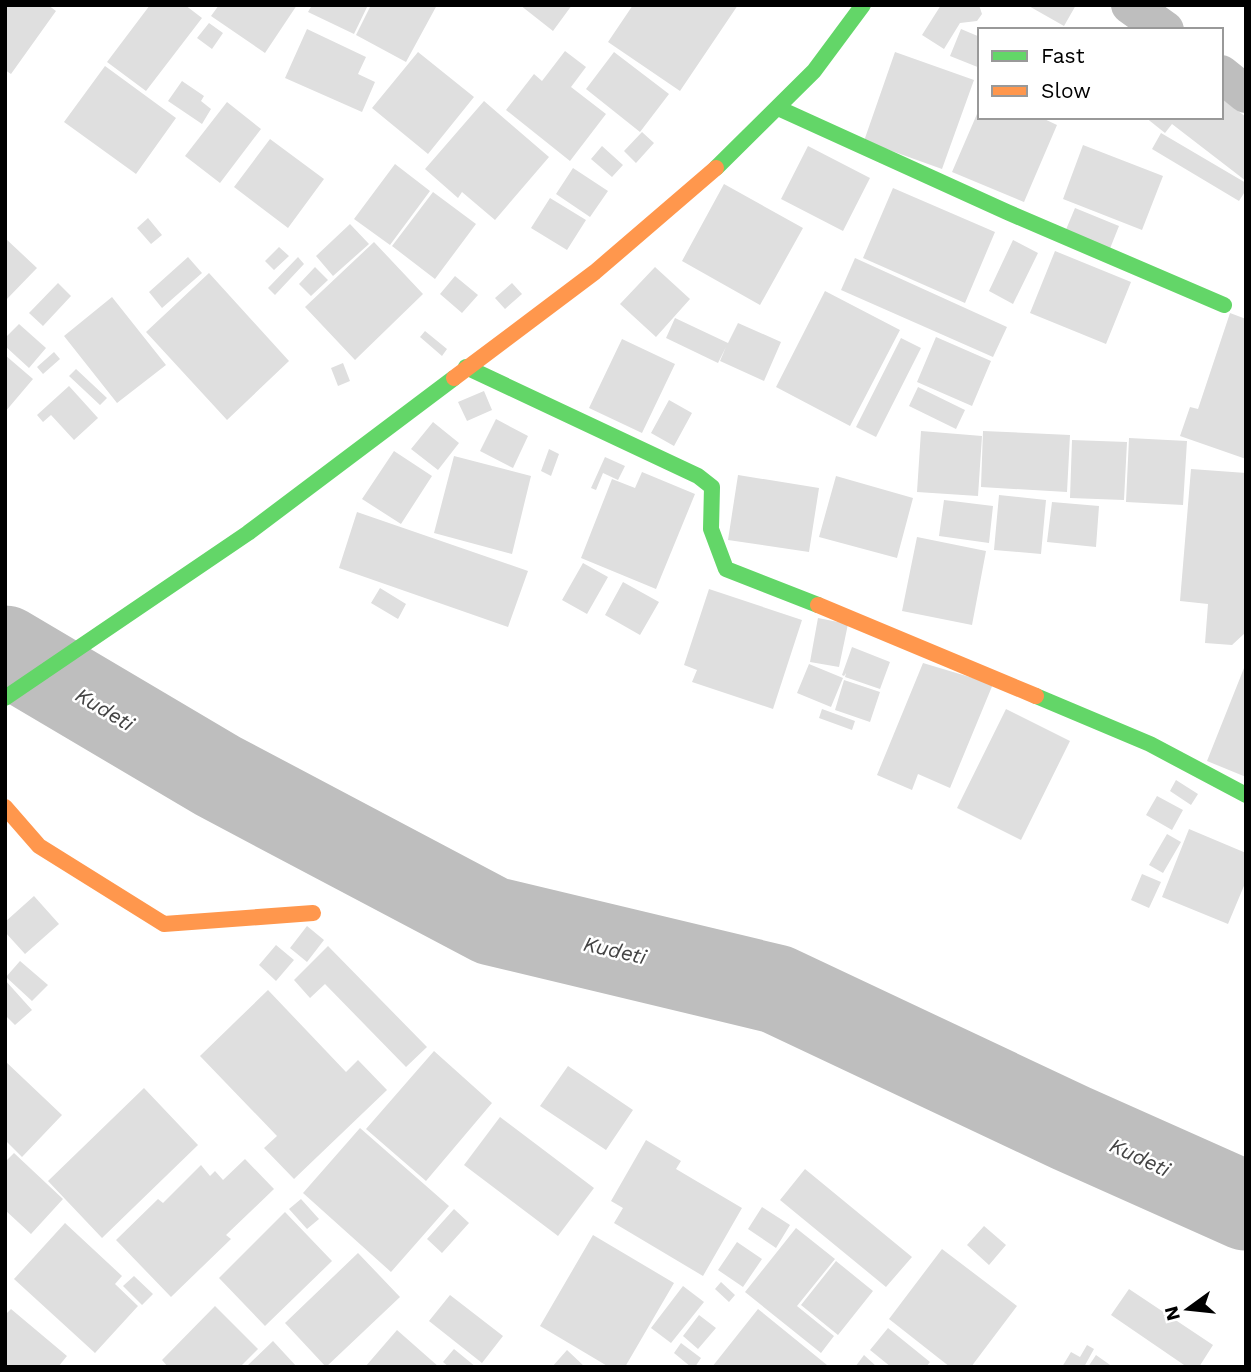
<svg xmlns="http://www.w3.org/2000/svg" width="1251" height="1372" font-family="'Work Sans',sans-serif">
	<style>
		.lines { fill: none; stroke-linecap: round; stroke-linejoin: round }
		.river { stroke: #bebebe; stroke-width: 89 }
		.building { fill: #dfdfdf }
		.street { stroke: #bebebe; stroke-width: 38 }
		.fast { stroke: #63d668; stroke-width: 16 }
		.slow { stroke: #ff974d; stroke-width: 16 }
		.labels { text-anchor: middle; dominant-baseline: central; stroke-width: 5; stroke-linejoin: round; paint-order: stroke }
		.water-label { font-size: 21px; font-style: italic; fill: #434343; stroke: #fff }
	</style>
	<rect width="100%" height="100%" fill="#fff"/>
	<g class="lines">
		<path class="river" d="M5,650L218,776L492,921L776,989L1071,1128L1246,1206"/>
	</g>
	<path class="building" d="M5,5H48L56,11L11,74L5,70Z
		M150,5H185L202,18L146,91L107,62Z
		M219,5H297L265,53L211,16Z
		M312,5H368L354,34L308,12Z
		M371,5H437L406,62L356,35Z
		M520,5H572L553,31Z
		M633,5H738L680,91L608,42Z
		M941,5H979L982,14L977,21L960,23L944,49L922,35Z
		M1027,5H1076L1064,26Z
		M209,23L223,33L212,49L197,38Z
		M307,29L366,57L358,74L375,82L362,112L285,78Z
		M961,29L980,37V68L950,56Z
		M565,51L586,67L571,87L606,114L570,161L506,110L534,74L542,81Z
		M418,52L474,97L428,154L372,108Z
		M614,52L669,94L640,132L586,89Z
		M895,52L974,80L942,169L864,141Z
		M105,66L176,118L136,174L64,122Z
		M182,81L204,96L201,101L211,109L202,124L168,101Z
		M1221,98L1246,117V181L1172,124L1165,133L1145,117H1221Z
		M484,101L549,157L495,220L462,192L458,198L425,169Z
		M227,102L261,129L220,183L185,156Z
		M980,107V117H1040L1057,125L1024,202L952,172Z
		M642,132L654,143L636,163L624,151Z
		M1161,133L1246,183V190L1239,201L1152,149Z
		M270,139L324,179L288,228L234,187Z
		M1083,145L1163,176L1142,230L1063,199Z
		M602,146L623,165L612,177L591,159Z
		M808,146L870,178L843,231L781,199Z
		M395,164L430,191L390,245L354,219Z
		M573,168L608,191L590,217L556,194Z
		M724,184L803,228L760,305L682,261Z
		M893,188L995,232L965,303L863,258Z
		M433,192L476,224L435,279L392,246Z
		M550,198L586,220L567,250L531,228Z
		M1075,208L1119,226L1109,251L1065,232Z
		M148,218L162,235L151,244L137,228Z
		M350,224L369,244L333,276L316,256Z
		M5,238L37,268L5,301Z
		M1013,240L1038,253L1013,304L989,291Z
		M374,242L423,294L355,360L305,307Z
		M279,247L289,256L274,270L265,261Z
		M1055,251L1131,282L1106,344L1030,313Z
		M188,257L202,273L162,308L149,292Z
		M298,257L304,264L275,295L268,288Z
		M855,258L1007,327L993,357L841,290Z
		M315,267L328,280L311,296L299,284Z
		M655,267L690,299L656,337L620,304Z
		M209,273L289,361L227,420L146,332Z
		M455,276L478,295L462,313L440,294Z
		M58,283L71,296L43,326L29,313Z
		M512,283L522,294L505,309L495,298Z
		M825,291L900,330L850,426L776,387Z
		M112,297L166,365L117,403L64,336Z
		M1230,313L1246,319V459L1180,436L1190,407L1198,409Z
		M675,318L728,343L738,323L781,342L764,381L720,361L726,347L718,363L666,338Z
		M19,324L46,348L29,368L5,346V338Z
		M425,331L447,349L442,356L420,337Z
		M936,337L991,361L972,406L917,382Z
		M901,338L921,348L876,437L856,427Z
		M622,339L675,364L642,433L589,408Z
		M54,352L60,359L43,374L37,367Z
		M5,355L33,379L5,412Z
		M343,363L350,381L338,386L331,368Z
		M76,369L107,398L100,405L69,376Z
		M69,386L98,418L74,440L51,415L43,422L37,415Z
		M918,387L965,410L956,429L909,406Z
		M484,391L492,410L467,421L458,402Z
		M669,400L692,413L674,446L651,433Z
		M496,419L528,436L513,468L480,451Z
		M433,422L459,443L438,470L411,449Z
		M921,431L982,436L978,496L917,492Z
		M983,431L1070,435L1067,492L981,487Z
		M1129,438L1187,441L1183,505L1126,502Z
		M1072,440L1127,442L1124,500L1070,498Z
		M549,449L559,454L551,476L541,471Z
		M394,451L432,476L401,524L362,499Z
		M454,456L531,476L512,554L434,533Z
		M605,457L625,466L618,480L603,473L596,490L591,488Z
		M1191,469L1246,473V624L1245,633L1232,645L1205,643L1208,604L1180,601Z
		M642,472L695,494L656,589L581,558L612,479L635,488Z
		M738,475L819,488L809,552L728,540Z
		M836,476L913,498L897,558L819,537Z
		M999,495L1046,500L1041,554L994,550Z
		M944,500L993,506L989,543L939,536Z
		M1052,502L1099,506L1096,547L1047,542Z
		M357,512L528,571L508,627L339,568Z
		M917,537L986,551L972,625L902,611Z
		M583,563L608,577L587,614L562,600Z
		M623,582L659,602L640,635L605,615Z
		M380,588L406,604L398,619L371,603Z
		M709,589L802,620L773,709L692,682L697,670L684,665Z
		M818,618L848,624L839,667L810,662Z
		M852,647L890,662L880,689L845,677L846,673L844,676L842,675Z
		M923,663L993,684L950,788L918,774L912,790L877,775Z
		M1246,663V777L1207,761Z
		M809,664L843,678L831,707L797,693Z
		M844,680L880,692L870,722L835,710Z
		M822,709L855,721L852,730L819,718Z
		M1006,709L1070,741L1021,840L957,808Z
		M1176,780L1198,794L1191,805L1170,791Z
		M1157,796L1183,810L1172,830L1146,815Z
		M1189,829L1246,853V881L1228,924L1162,897Z
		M1167,834L1181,842L1163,873L1149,865Z
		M1142,874L1161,882L1149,908L1131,900Z
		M34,896L59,924L25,954L5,932V922Z
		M307,926L324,940L307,962L290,948Z
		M276,945L294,960L276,981L259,965Z
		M328,946L427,1047L406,1067L325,984L310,998L294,980Z
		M20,961L48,985L32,1001L6,977Z
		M5,980L32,1010L15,1025L5,1015Z
		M268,990L346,1072L358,1060L387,1090L294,1179L264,1148L277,1136L200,1056Z
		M434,1051L492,1103L426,1181L366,1129Z
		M5,1061L62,1115L22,1157L5,1140Z
		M568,1066L633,1110L606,1150L540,1106Z
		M144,1088L198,1145L102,1238L48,1181Z
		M500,1117L594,1188L558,1236L464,1165Z
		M360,1128L449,1206L391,1272L303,1193Z
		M646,1140L681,1161L676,1169L742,1208L703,1276L614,1223L623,1208L611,1201Z
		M14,1153L63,1199L31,1234L5,1210V1162Z
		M245,1159L274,1189L226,1235L231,1239L171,1297L116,1240L158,1199L163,1203L201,1165L210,1176L215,1171L223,1180Z
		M805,1169L912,1257L886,1287L780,1200Z
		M301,1199L319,1219L307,1229L289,1209Z
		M762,1207L790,1225L776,1248L748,1229Z
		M454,1209L469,1223L442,1253L427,1239Z
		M285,1212L332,1261L265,1326L219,1278Z
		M65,1223L122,1276L115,1284L138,1306L95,1353L14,1279Z
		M984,1226L1006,1245L989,1265L967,1245Z
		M796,1228L835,1259L797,1306L834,1336L821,1353L745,1292Z
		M593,1235L674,1283L625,1367H609L540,1326Z
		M737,1242L762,1259L743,1287L718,1270Z
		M942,1249L1017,1306L971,1367H950L889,1319Z
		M358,1253L400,1297L326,1367L285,1323Z
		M836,1261L873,1291L838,1335L801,1305Z
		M134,1276L153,1294L142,1305L123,1286Z
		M721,1282L735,1295L729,1302L715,1289Z
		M683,1286L704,1302L671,1343L651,1328Z
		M1129,1289L1213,1345L1199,1367H1187L1111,1315Z
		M450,1295L503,1336L482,1363L429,1321Z
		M215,1306L258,1349L240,1367H168L162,1360Z
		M11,1309L67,1356L58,1367H5V1315Z
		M758,1309L827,1365L825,1367H712Z
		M699,1315L716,1328L698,1349L683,1336Z
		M888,1328L930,1362L926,1367H891L870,1350Z
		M397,1330L439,1367H365Z
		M273,1341L297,1367H246Z
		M681,1343L701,1358L695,1367H691L674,1353Z
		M1087,1345L1094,1349L1084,1367H1062L1071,1352L1080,1357Z
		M454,1349L476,1367H449L443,1362Z
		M567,1350L585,1367H552Z
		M864,1355L877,1367H855Z
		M1096,1355L1113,1367H1088Z"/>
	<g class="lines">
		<path class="street" d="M1130,5L1165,30
			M1221,74L1246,94"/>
		<path class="fast" d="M778,108L1007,212L1224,305
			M716,168L814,71L863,5
			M466,367L698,476L712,487L711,529L726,569L818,605
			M1036,696L1150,744L1246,795
			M5,698L248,533L454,378"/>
		<path class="slow" d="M454,378L595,272L716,168
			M818,605L1036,696
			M5,807L39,846L164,924L313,913"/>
	</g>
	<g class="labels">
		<g class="water-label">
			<text transform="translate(105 709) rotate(31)">Kudeti</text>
			<text transform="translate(615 950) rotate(13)">Kudeti</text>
			<text transform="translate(1140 1157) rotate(25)">Kudeti</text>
		</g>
	</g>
	<rect width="1251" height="1372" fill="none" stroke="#000000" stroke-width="14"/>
	<rect x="978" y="28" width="245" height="91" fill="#ffffff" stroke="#999999" stroke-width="2"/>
	<rect x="992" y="51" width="35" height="10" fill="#63d668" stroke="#999999" stroke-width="2"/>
	<text x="1041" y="63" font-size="21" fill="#000000">Fast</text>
	<rect x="992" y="86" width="35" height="10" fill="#ff974d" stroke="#999999" stroke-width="2"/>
	<text x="1041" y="98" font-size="21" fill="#000000">Slow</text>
	<g transform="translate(1188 1309) rotate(255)" stroke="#ffffff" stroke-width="5" paint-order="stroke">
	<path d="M0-5L12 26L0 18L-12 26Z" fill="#000000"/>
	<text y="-10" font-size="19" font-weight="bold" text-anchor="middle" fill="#000000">N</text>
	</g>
</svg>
